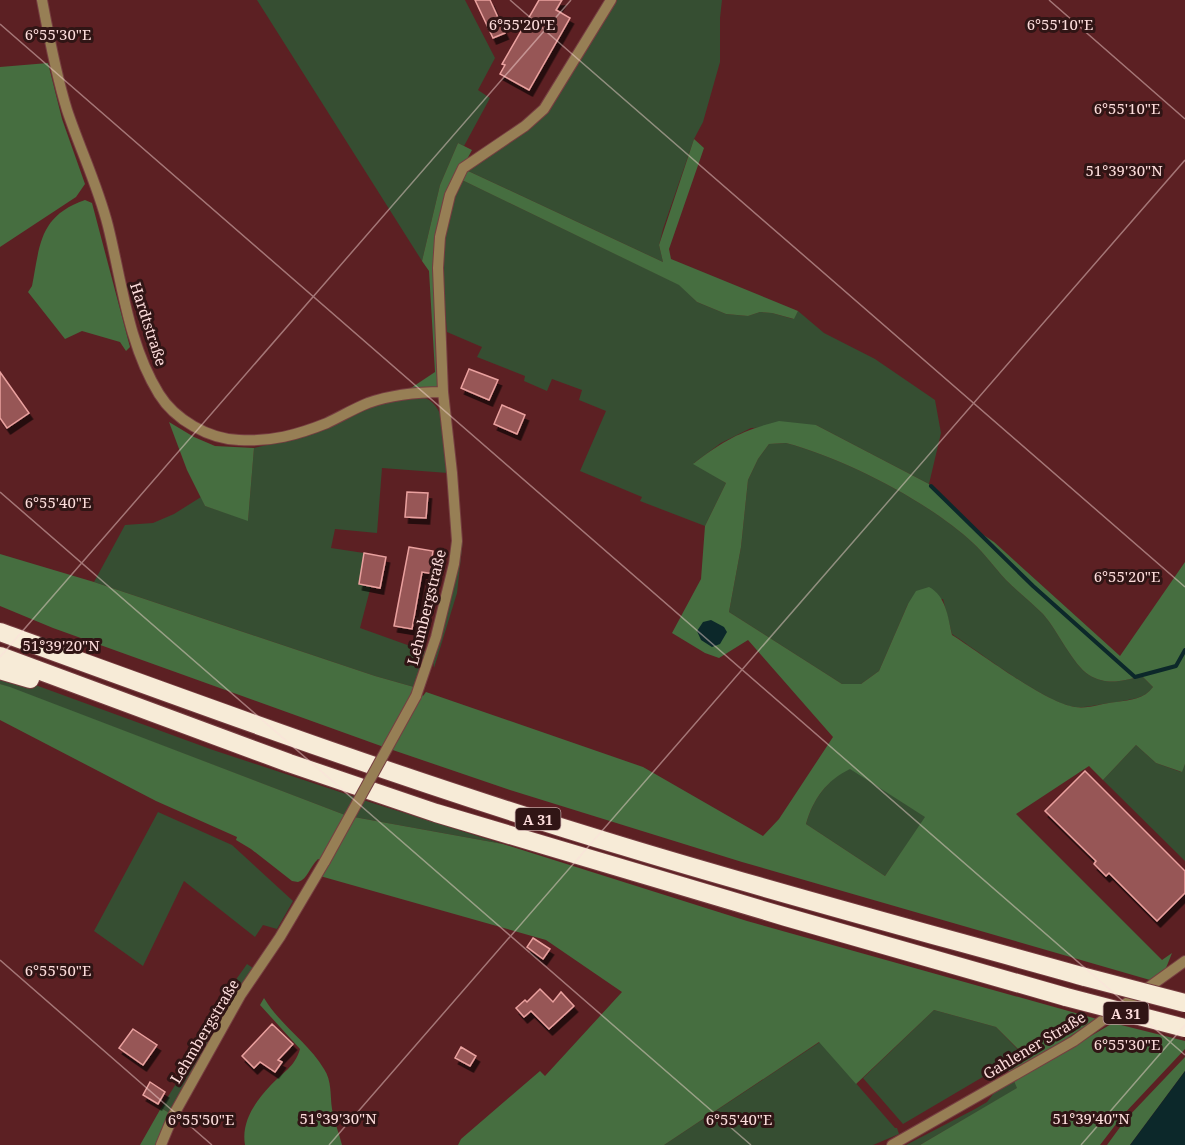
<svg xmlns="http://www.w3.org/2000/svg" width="1185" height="1145" font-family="'Noto Serif',serif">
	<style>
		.green { fill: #364e32 }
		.forest { fill: #466e40; fill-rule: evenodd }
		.water { fill: #0c282a }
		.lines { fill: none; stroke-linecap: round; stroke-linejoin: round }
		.stream { stroke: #0c282a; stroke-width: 4 }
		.building { fill: #975757; stroke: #eaa19f; stroke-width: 1.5; filter: url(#shadow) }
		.street-casing { stroke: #763e41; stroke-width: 12 }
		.highway-casing { stroke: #763e41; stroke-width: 20 }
		.street { stroke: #977f55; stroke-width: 10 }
		.highway { stroke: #f7ebd7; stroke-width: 18 }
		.street-bridge-casing { stroke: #763e41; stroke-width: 12; stroke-linecap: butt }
		.highway-bridge-casing { stroke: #763e41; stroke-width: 20; stroke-linecap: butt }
		.street-bridge { stroke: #977f55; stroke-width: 10 }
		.highway-bridge { stroke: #f7ebd7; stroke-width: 18 }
		.ticks { fill: none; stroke: #fddddc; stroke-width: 1.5; stroke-opacity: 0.45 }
		.labels { text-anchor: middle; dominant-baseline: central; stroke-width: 6; stroke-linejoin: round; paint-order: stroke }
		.shield { fill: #301515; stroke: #c0a1a0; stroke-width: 1.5 }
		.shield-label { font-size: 14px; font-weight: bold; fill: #fddddc }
		.street-label { font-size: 15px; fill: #fddddc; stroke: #301515 }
		.ticks-label { font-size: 15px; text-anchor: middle; fill: #fddddc; stroke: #301515; stroke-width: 6; stroke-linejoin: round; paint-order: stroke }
	</style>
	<defs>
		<filter id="shadow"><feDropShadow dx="3.5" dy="6" stdDeviation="0" flood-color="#0009"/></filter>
	</defs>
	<rect width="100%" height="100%" fill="#5c2023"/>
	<path class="green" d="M257,0H465L495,58L478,90L490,98L464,146L458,143L440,185L422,261Z
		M617,0H722L720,18V62L703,122L694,139L663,229L659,245L663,262L466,170L510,143L550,110Z
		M462,180L680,285L697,302L726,314L748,316L760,312L772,313L793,319L798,311L824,333L875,359L935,400L941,433L929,484L816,425L751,428L721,443L694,463L726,483L705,526L640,501L642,497L580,471L606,411L579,400L582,390L552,379L547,391L524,381L525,376L477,357L482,347L447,332L441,260L450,207Z
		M410,396C415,397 420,397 425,398C449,407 446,452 448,473L382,468L377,533L335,529L331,548L364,553L371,586L360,628L427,652L414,687L375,676L94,582L125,525L153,523L174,514L201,497L205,506L248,520L254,448L300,437L379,403Z
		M786,443C845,459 928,501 973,543C985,554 995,568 1006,580C1018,592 1031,602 1043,614C1058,631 1073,665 1089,675C1107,686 1123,681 1142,676L1153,687C1144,699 1132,699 1117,702C1103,703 1089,708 1075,707C1047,704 979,652 952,634L943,599L908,604L879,671L861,684H842L729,612L741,547L748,480L758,459L769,444Z
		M463,540L457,593L434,668L433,661Z
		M0,674L19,679L213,750L355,797L345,815L0,684Z
		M1136,745L1156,763L1181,772L1185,764V861L1103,780Z
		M850,768L926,817L885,876L806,824C813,799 827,780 850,768Z
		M363,800L503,844L354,817Z
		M158,812L232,845L293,901L277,929L263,925L255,937L184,881L143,966L94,931Z
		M247,964L253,968L171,1114L161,1108L198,1048L193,1044L213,1012Z
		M934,1010L996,1027L1022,1054L903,1124L863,1078Z
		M820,1042L895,1128H897L899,1134L873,1145H664Z
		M1014,1081L1018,1088L920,1145H906L975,1109L987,1102L994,1093Z"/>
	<path class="forest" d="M48,63L62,119L85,184L76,197L0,247V67Z
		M694,139L704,148L669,249L671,259L798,311L794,319L772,313L760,312L748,316L726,314L697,302L679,285L462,180L466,170L663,262L659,245Z
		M458,143L472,150L444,202L437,389L408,390L435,372L429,271L422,261L440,185Z
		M85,200L92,203L130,347L126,351L120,342L82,331L65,339L28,292L32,286C40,245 39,216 85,200Z
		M779,421L816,425L929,484L930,486L932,485L982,534L994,542L1120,656L1185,562V764L1182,772L1156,763L1136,745L1103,780L1089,766L1016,814L1162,960L1172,953L1166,968L1150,980L742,862L510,790L381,746L53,628L0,606V554L94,582L375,676L414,687L423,696L426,692L643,767L763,836L779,819L833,737L748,640L719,658L705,653L672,633L701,579L705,526L726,483L693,464C724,440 741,431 779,421ZM786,443C845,459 928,501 973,543C985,554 995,568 1006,580C1018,592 1031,602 1043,614C1058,631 1073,665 1089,675C1107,686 1123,681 1142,676L1153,687C1144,699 1131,700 1116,702C1103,703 1089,709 1075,707C1047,704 979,652 952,635C948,617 946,596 929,587L916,591L908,604L879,671L861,684H842L729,612L741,547L748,480L758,459L769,444ZM850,769L925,817L885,876L806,824C813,799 827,780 850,769Z
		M169,422L194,437L215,446L254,448L248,521L205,506L187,470Z
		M0,684L10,687L345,815L320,860L318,859C310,866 308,879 298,882L292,881L251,849L236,840L237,837L156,801L0,720Z
		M354,817L503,844L747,921L1097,1019L1046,1052L1009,1072L1005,1063L1022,1053L996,1027L934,1010L856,1084L819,1042L664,1145H458L461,1139L540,1071L545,1076L622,992L546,940L320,876Z
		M264,998C280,1025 308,1042 324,1069C332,1081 330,1095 332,1109C334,1121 339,1133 342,1145H245C241,1122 255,1102 270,1086C282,1073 295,1067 300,1049L260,1005Z
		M1113,1023L1185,1041V1049L1123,1115L1100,1145H920L1017,1088L1014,1081Z
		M1185,1057V1071L1130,1145H1107L1126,1119Z
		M161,1108L171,1114L158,1145H140Z"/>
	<path class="water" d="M711,620L724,627L727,632L720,644L712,647L701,640L697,631L703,622Z
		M1185,1071V1145H1130Z"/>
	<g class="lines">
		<path class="stream" d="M931,486L1033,586L1135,677L1176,666L1185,650"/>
	</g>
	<path class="building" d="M475,0H490L505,33L493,38Z
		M539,0H562L556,10L570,18L529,90L500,74L505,65L502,64Z
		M469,369L498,380L489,400L461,388Z
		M0,372L29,413L7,428L0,418Z
		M502,405L525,415L517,434L494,424Z
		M407,492L428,493L426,518L405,517Z
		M409,547L433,551L431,563L436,564L434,574L422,572L412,629L394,626Z
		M364,553L386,557L380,588L359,584Z
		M1085,771L1185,871V893L1157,921L1109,873L1106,876L1094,864L1096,861L1045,811Z
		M533,938L550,949L543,959L527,947Z
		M540,989L553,1002L561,992L574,1006L549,1029L531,1011L524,1017L516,1008L525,1000L527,1002Z
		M272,1024L293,1044L278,1060L282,1062L275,1072L260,1062L254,1068L242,1056Z
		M133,1029L157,1045L143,1065L119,1048Z
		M461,1047L476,1056L470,1066L455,1058Z
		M150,1082L165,1092L158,1104L143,1095Z"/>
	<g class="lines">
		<g class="street-casing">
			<path id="street" d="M42,0C49,37 56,75 67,110C80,149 98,186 108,226C122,282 128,344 159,394C175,420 209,439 239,440C271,442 297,435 327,423C340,417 353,409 368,403C393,394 417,392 443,392
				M416,696L436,637L454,564L457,541L452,473L443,392L438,268L440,237L450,195L463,168L525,126L544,109L611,0
				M161,1145L173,1116L240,996L280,937L325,861
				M892,1145L1074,1041L1185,961"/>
		</g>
		<g class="highway-casing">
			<path id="highway" d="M0,632C206,707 412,783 622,846C776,893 931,934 1085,977
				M0,656L289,763L436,813L786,917L1066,997
				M0,670L30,679"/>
		</g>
		<use href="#street" class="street"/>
		<use href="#highway" class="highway"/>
		<g class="street-bridge-casing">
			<path id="street-bridge" d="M325,861L416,696"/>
		</g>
		<g class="highway-bridge-casing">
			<path id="highway-bridge" d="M1085,977L1185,1003
				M1066,997L1185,1028"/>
		</g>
		<use href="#street-bridge" class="street-bridge"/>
		<use href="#highway-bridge" class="highway-bridge"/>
	</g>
	<path class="ticks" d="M510,0L1185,587M1049,0L1185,119M0,24L1185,1055M0,492L751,1145M0,657L571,0M0,960L212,1145M329,1145L1185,160M1081,1145L1185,1025"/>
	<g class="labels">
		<g class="shield">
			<rect x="515.5" y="808" width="45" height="22" rx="4.5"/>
			<rect x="1103.5" y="1002" width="45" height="22" rx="4.5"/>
		</g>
		<g class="shield-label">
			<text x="538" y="819">A 31</text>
			<text x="1126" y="1013">A 31</text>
		</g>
		<g class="street-label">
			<text transform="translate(149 324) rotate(72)">Hardtstraße</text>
			<text transform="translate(426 607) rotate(-76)">Lehmbergstraße</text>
			<text transform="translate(204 1031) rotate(-59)">Lehmbergstraße</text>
			<text transform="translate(1034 1045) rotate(-31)">Gahlener Straße</text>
		</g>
	</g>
	<g class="ticks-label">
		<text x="1060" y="30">6°55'10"E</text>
		<text x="522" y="30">6°55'20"E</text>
		<text x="58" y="40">6°55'30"E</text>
		<text x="1127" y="114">6°55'10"E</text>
		<text x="1124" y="176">51°39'30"N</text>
		<text x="58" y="508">6°55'40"E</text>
		<text x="1127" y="582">6°55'20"E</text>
		<text x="61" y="651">51°39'20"N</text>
		<text x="58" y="976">6°55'50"E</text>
		<text x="1127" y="1050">6°55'30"E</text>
		<text x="338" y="1124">51°39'30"N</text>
		<text x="1091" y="1124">51°39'40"N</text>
		<text x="201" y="1125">6°55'50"E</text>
		<text x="739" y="1125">6°55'40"E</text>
	</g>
</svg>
